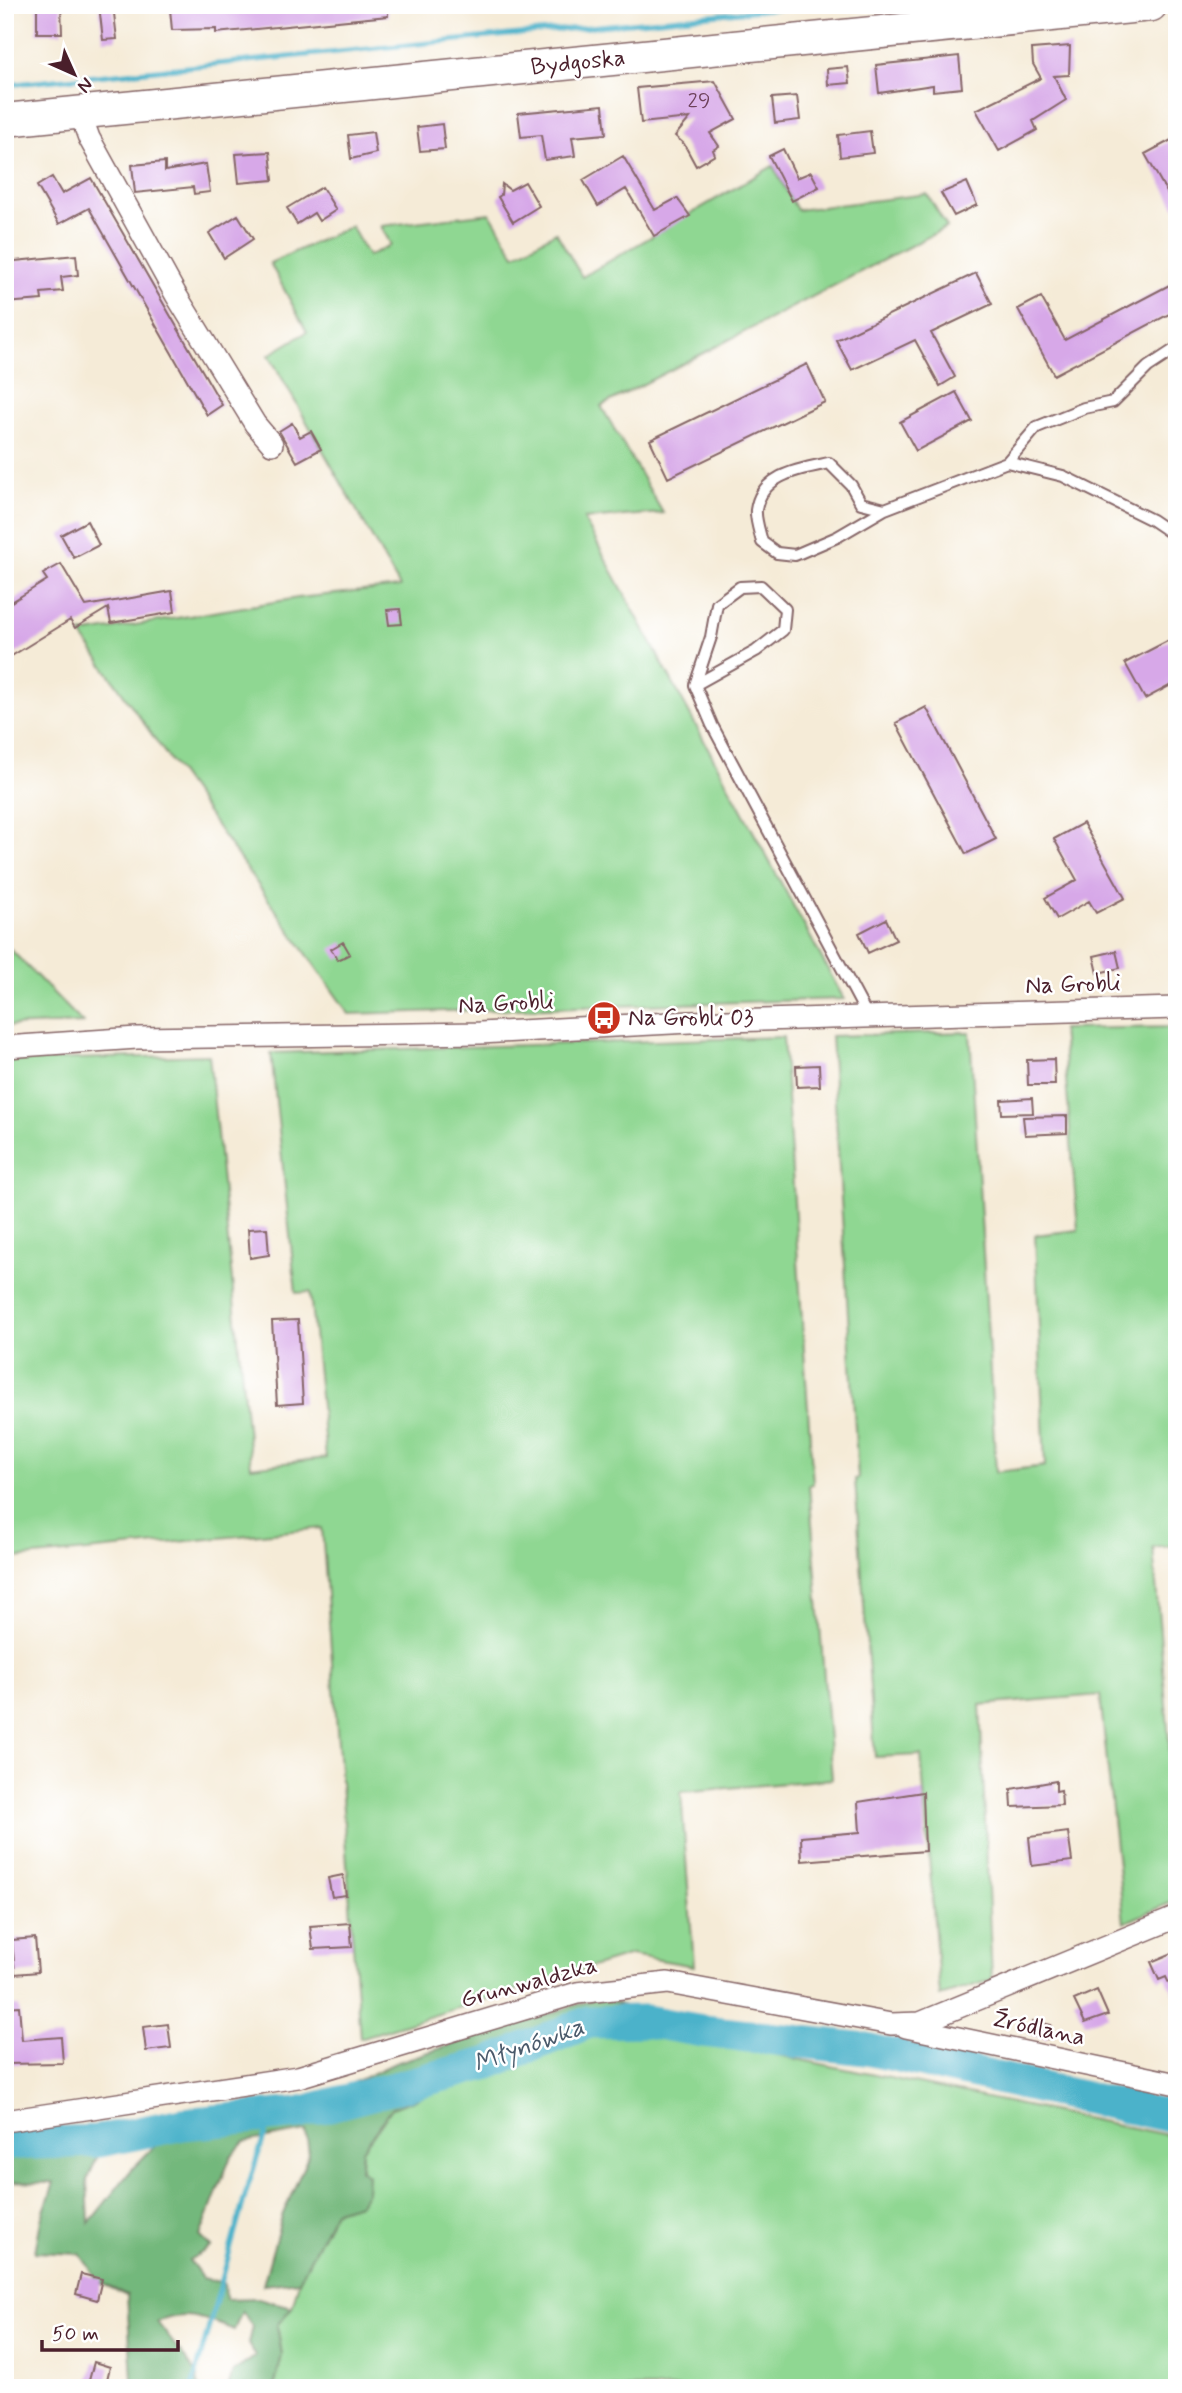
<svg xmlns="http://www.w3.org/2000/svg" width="1182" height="2393" font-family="Mynerve,sans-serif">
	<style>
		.green { fill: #8fd792; stroke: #6c7b5e; stroke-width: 2 }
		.forest { fill: #73b87c; stroke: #5e6c54; stroke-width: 2 }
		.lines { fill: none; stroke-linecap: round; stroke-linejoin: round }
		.stream { stroke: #4bb2ca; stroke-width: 5 }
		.river { stroke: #4bb2ca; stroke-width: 33 }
		.building { fill: #d7a8e8 }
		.service-casing { stroke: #866667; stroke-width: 14 }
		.minor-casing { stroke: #866667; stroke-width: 24 }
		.primary-casing { stroke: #866667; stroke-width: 35 }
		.service { stroke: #fff; stroke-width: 10 }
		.minor { stroke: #fff; stroke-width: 21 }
		.primary { stroke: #fff; stroke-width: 32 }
		.labels { text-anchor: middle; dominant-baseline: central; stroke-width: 5; stroke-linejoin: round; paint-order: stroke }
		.number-label { font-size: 21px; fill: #6d415a }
		.street-label { font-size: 24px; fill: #4a1f2b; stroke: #fff }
		.poi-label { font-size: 24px; fill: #4a1f2b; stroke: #fff; text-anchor: start }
		.water-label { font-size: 26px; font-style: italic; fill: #4a5a6b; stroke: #fff }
	</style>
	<rect width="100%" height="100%" fill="#fff"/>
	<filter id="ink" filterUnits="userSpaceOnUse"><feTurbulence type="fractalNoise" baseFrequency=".0143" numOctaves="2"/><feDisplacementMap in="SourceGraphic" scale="14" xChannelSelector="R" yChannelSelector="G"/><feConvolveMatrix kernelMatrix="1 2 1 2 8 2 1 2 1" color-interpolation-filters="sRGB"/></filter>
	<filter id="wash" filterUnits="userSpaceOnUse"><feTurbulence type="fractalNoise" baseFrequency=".00686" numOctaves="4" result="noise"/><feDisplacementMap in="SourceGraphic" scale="28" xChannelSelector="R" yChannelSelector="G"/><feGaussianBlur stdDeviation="1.57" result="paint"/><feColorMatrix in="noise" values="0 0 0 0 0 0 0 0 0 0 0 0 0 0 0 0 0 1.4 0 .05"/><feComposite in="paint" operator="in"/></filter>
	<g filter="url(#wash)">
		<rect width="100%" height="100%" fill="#f5ebd7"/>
		<path class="green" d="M773,166L797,210L927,194L947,227L601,406L663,513L584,519L844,999L349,1014L81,634L298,598L400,587L269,355L307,332L270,263L351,226L368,256L391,245L381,226L490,213L515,255L556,232L582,277Z
			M5,944L83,1023L5,1026Z
			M1177,1027V1545L1153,1548L1177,1837V1900L1124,1923L1100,1695L980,1705L992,1980L940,1996L921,1755L875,1757L855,1479L858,1478L831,1036L970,1032L996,1472L1045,1466L1035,1235L1078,1230L1062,1029Z
			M783,1037L813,1484L809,1485L832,1779L681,1792L694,1966L631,1955L360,2038L322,1528L5,1559V1061L209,1055L251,1467L326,1458L310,1292L296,1293L271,1053Z
			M617,2003L694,2038L1177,2137V2388H274L282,2355L277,2325L292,2307L299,2281L335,2211L359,2204L362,2150L392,2108L608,2026Z"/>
		<path class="forest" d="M597,1998L617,2003L608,2026L392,2108L362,2150L360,2170L368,2175L367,2192L360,2204L335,2211L299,2281L263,2285L282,2216L309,2154L306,2131L244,2142L231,2156L200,2236L211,2247L189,2260L202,2278L224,2283L225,2299L258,2298L292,2307L277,2325L282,2355L274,2388H228L233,2372L256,2356L249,2344L253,2326L242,2312L234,2330C205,2319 187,2309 157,2322L196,2373L199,2388H128L132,2379L127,2295L100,2283L80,2254L35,2252L41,2220L54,2183L5,2182V2147L58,2140L112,2125L87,2180L89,2223L132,2169L188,2112L315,2101L395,2063Z"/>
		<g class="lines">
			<path class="stream" d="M5,85L811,5
				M192,2388L247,2189L271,2116"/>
			<path class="river" d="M5,2144L99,2141L183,2124L299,2113L489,2063L589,2022L645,2021L703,2031L866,2049L1177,2118"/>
		</g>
		<g id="blocks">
			<path class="building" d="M37,5H61L62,33H37Z
				M99,5H113L117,39L103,40Z
				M202,5H388V16L216,33V29L172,30L170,9Z
				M1070,46L1069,75L1054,76L1066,100L1033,121L1037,130L999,151L976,110L1041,78L1033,64L1032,49Z
				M959,56L962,88L933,91V85L879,93L876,65Z
				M848,67L850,83L828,85L827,69Z
				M715,81L736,119L710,133L719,146L713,150L715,155L696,166L684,144L675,136L690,118L641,123L637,88Z
				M797,96L800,120L775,123L772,98Z
				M603,105L606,134L572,137L575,156L545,160L541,135L521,137L518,113Z
				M442,124L445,149L420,151L417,127Z
				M870,131L873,153L840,157L838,135Z
				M373,132L376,153L351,159L348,135Z
				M1177,137V210L1145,154Z
				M783,149L797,178L811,172L819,187L792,201L769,156Z
				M270,152L273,180L239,183L236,154Z
				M623,156L655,210L677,198L690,216L654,236L626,189L598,206L583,180Z
				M165,162V171L206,164L210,192L194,194L193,187L135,193L132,165Z
				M52,177L62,194L91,178L222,405L207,415L89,208L59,224L37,186Z
				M525,182L539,206L513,222L498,197L501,195L502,184L510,190Z
				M967,182L977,205L954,216L941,193Z
				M322,187L336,210L319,221L314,213L297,224L287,208Z
				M238,215L253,239L224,258L209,233Z
				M76,255L78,275L61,277L63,291L41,293L42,300L5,303V262Z
				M976,273L992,304L931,333L955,377L940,386L915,340L852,370L836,340Z
				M1177,281V310L1054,375L1018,309L1041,297L1065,340Z
				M807,364L825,402L668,478L650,440Z
				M956,392L972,421L916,451L900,422Z
				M292,423L300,437L311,431L321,449L297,462L279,431Z
				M87,521L99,545L74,558L61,535Z
				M61,564L86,606L172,591L175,612L111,623L108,608L75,628L70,620L5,660V606L47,580L43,574Z
				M400,609L402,624L389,625L387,610Z
				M1177,636V682L1145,699L1125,663Z
				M926,707L996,839L966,854L896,723Z
				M1083,823L1125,898L1096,913L1089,901L1057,919L1045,898L1077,880L1054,839Z
				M886,919L896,940L868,953L859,933Z
				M343,942L350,954L338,960L331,949Z
				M1116,951L1120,968L1098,973L1094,956Z
				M1054,1059L1055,1085H1028L1027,1060Z
				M819,1065L820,1086L797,1087L796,1066Z
				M1032,1098L1033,1113L1002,1114L1001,1100Z
				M1067,1116V1133L1025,1135L1023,1117Z
				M267,1228L269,1255L250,1258L248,1229Z
				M298,1320L303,1403L277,1405L272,1321Z
				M1056,1781V1791L1061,1790L1062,1805L1012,1807L1011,1789Z
				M923,1792L925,1851L802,1861L801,1837L860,1832L858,1802Z
				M1068,1832L1072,1861L1032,1866L1029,1837Z
				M343,1875L346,1895L332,1897L328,1878Z
				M350,1923L352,1947L313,1949L310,1926Z
				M35,1938L38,1972L15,1974L12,1940Z
				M1177,1951V2000L1166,1977L1159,1980L1151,1962Z
				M1097,1990L1108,2015L1085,2023L1074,2000Z
				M19,2006L22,2040L61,2037L63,2063L5,2064V2007Z
				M1033,2021L1051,2025L1048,2039L1031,2035Z
				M168,2024L171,2048L146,2051L143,2027Z
				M81,2274L102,2279L97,2300L76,2294Z
				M94,2362L110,2367L105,2388H87Z"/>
		</g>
	</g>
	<g filter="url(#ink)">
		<use href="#blocks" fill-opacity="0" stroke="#866667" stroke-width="2"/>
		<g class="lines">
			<g class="service-casing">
				<path id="service" d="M1007,462L1037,427L1084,408L1113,402L1148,367L1177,348
					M885,509L861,503L851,485L829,463C800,469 761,474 756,510C755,519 760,533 762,542L777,553L795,555L837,537L885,509L1007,462L1063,476L1152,520L1177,537
					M695,685L756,651L783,630L785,609L761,586L740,587L717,604L711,637L695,685L712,725L868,1017"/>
			</g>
			<g class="minor-casing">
				<path id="minor" d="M80,113L89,138L176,295L255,424L272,444
					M5,1047L137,1038L480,1033L691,1022L1177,1008
					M906,2027L1177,2084
					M5,2121L298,2077L577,1993L668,1983L891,2024L920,2023L1177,1917"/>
			</g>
			<g class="primary-casing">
				<path id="primary" d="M5,120L1151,5"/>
			</g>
			<use href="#service" class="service"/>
			<use href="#minor" class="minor"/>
			<use href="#primary" class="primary"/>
		</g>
	</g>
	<defs>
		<g id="bus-disc" transform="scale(1.75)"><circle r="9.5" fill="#c8321e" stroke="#fff"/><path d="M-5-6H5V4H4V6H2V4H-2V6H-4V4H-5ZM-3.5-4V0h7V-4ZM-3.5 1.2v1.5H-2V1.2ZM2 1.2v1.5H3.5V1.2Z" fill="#fff"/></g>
	</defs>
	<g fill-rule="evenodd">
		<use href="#bus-disc" x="604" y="1018"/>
	</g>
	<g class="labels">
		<g class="number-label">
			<text x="699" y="101">29</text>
		</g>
		<g class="street-label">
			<text transform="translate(578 63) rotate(-6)">Bydgoska</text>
			<text transform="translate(1073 985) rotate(-2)">Na Grobli</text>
			<text transform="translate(506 1004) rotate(-3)">Na Grobli</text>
			<text transform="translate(529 1983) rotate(-15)">Grunwaldzka</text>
			<text transform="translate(1039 2029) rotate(12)">Źródlana</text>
		</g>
		<g class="poi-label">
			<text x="628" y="1018">Na Grobli 03</text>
		</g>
		<g class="water-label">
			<text transform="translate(529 2046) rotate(-20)">Młynówka</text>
		</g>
	</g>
	<rect width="1182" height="2393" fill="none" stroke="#fff" stroke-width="28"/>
	<g transform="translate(74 74) rotate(135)" stroke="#ffffff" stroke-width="5" paint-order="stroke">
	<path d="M0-5L12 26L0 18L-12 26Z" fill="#4a1f2b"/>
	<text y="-10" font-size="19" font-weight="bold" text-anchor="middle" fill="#4a1f2b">N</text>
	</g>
	<path d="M42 2340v10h136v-10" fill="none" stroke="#4a1f2b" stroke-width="3.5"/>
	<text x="52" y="2340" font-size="21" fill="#4a1f2b" stroke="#ffffff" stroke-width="5" paint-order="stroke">50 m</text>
</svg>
